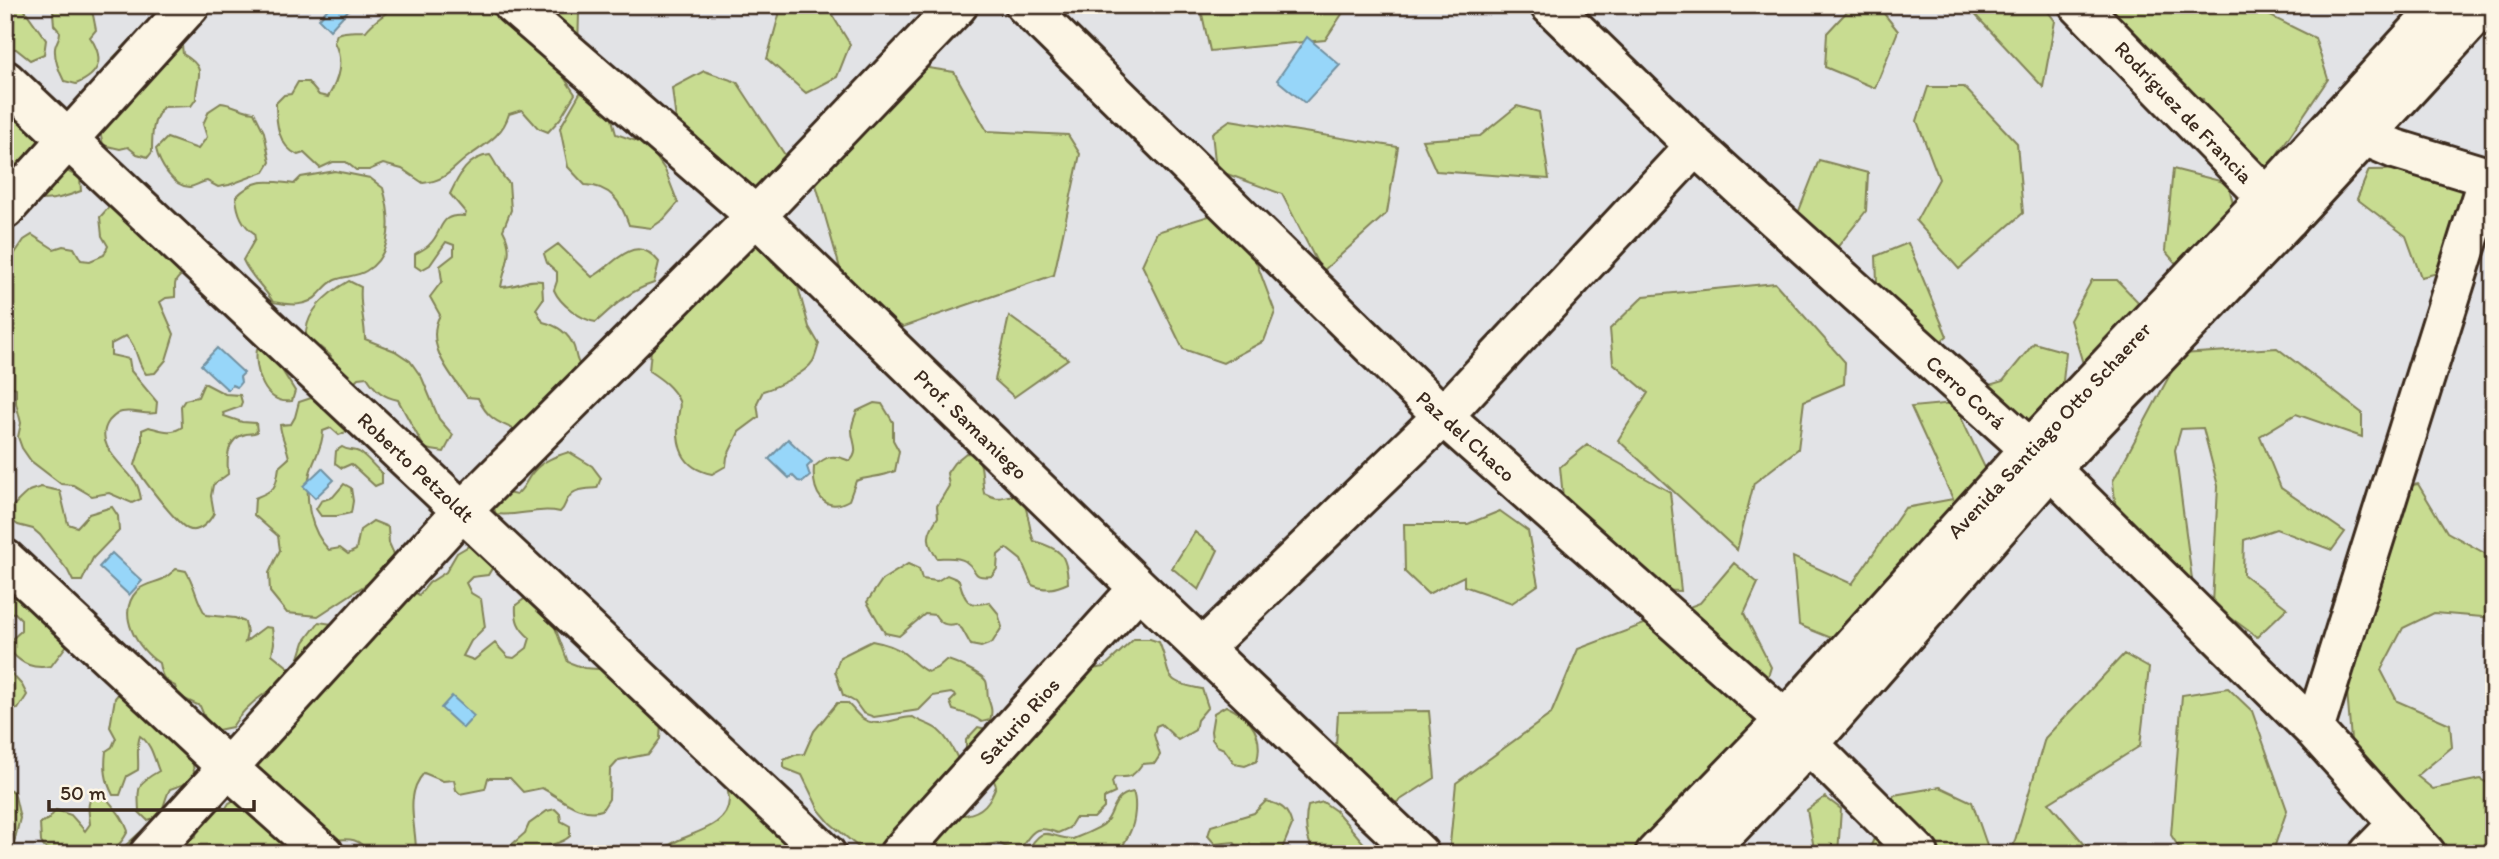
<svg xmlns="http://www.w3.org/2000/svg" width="2499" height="859" font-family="Itim,sans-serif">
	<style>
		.green { fill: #c8dc91; stroke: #828358; stroke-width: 2 }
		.water { fill: #97d6f9; stroke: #7291a1; stroke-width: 2 }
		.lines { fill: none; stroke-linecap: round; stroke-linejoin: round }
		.minor-casing { stroke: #3b2a1e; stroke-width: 44 }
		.major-casing { stroke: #3b2a1e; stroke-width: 44 }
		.minor { stroke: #fcf5e5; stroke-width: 38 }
		.major { stroke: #fcf5e5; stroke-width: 38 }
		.labels { text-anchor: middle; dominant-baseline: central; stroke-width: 5; stroke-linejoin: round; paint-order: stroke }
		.street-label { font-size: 21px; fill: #3b2a1e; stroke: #fcf5e5 }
	</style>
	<rect width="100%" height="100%" fill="#e2e3e6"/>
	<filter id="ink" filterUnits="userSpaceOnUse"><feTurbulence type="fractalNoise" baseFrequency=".0143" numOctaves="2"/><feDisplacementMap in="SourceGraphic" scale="14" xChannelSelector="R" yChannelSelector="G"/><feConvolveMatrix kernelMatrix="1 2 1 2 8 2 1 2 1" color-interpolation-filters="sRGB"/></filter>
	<g filter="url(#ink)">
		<path class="green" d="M5,5H21L46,40L44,54L30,60L16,49L5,48Z
			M56,5H85L93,15L96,30L90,37C105,59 100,74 76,84L64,81C59,71 54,59 55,48C56,41 60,39 60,32L54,25L53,13Z
			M394,5H506L553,61L575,94L560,119L548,132L538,128L522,110L509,114C503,135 486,144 469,156C451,169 448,180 423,183L402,169L383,164L369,170H356L346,162H333L320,168L304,153L298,155C278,146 276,124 276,103L284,95L291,94L298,82H308L319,95L328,97C339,79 344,61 334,42L337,34C347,30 355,32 366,31C374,20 385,16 394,5Z
			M512,5H573L579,14L578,48Z
			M776,5H826L850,44L837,77L806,93L767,59L779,15Z
			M1200,5H1348L1325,40L1210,51Z
			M1877,5L1898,31L1875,88L1825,67L1827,33L1852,6Z
			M1966,5H2043L2055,21L2043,87Z
			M2066,5H2258V10L2315,38L2328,79L2264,174L2220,167L2203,99L2138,95Z
			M180,28L183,54C210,70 195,77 196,99L191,106L163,107C152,120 152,135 152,152L148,157L137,154L128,147L120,149L103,145L97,117L117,66L113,58C143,27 137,30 180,28Z
			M922,67L954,72L987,131L1068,135L1080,154L1054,275L903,327L848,296L815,181Z
			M5,68L22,105L65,170L80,178L81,191C45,205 38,202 5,185Z
			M704,71L737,82L787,158L786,181L749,195L678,137L672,88Z
			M1928,87H1964L2017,143L2023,213L1959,269L1916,221L1939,179L1917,121Z
			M580,93C611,99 608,106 616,134L648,145L665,170L678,203L664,219L651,228L629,225C621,202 611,186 585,185L568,167L560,128Z
			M221,103C233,104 242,111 254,112L264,132L270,162L264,172L229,185L218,187L207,181C201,182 195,186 190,187C172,187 159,162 156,149L167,138L198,149L207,137L203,124L209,111Z
			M1517,106L1539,112L1549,179L1436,171L1422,140L1480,136Z
			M1230,120L1398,147L1387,213L1322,272L1282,194L1216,170L1212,133Z
			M490,155C497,164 499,174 509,183L511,210L503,230C515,252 505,264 501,287C519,287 527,278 542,281L543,299L536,309L543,322C556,325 569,333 574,347C577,356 575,360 582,368L527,435C504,424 489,423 478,398L467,397C450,374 424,344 440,315L430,297L442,281L440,266L454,255V245L446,242L430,265L421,270L415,266V254C420,251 427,248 430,244C444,230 438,213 465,216L466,213L450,194C459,175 468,157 490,155Z
			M1819,160L1868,173L1866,211L1836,249L1797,216Z
			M2173,169L2228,183L2244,249L2209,301L2165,251Z
			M2453,169L2488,177L2464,267L2421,277L2406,236L2357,199L2369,170Z
			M335,171L370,178L383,188C391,215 394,255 366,271C356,277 344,276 335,280C328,283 324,289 319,294C307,308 289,305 273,302C264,287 250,276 243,260L255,239L254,233C242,225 237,211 236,197C256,177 268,181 294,184L301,177Z
			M121,204L185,272C171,283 176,283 175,297L166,298L160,302L174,334L166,360L155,373L146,374C136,362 138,347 126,336L111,344V355L129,359L131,371L157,402L156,413C145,415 134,410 122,412C116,413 113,417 109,421C92,445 125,466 136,483C139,488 140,493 141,499L132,503L109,493L92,496L73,485L61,484L31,461L22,448L18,437L21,423L16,403V388L10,386L5,388V259H11L24,240L32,235L54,249L63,246L74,248L81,260L90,261L104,255L108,246L102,236L100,217L109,207Z
			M1212,215L1243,227L1275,312L1264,341L1223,363L1183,349L1142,265L1157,232Z
			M755,243L779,269L792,277L798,287L809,327L819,344C817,349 816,356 813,361C806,373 777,387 763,391L757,403L759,417L739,432L727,457L726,466L712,474C681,468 676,446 678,417C679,411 681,406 679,401C673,387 661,379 649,371L651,350L670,321Z
			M1908,243L1947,336L1923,356L1878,307L1876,256Z
			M558,244L592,277C615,265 634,231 659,262L654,283C629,291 615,305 596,322C581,320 560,304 554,290L557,281V272L547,263L544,254Z
			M2092,280H2117L2171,336L2084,367L2070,320Z
			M349,281L361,287C359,307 365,320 365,339L395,351L410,361L422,378L439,419L453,435L444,452L425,449L398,400C383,397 375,390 367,377L358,378L349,387L329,365L331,356L320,347H310C309,342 305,335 306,331C309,308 331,291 349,281Z
			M1775,283L1845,362L1844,384L1804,401L1798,449L1754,483L1737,550L1618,440L1648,393L1613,363L1610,329L1644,296Z
			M1009,316L1068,359L1014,397L995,380Z
			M265,343L295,391L292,401C264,405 254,370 257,349Z
			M2034,343L2066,352L2058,430L2006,434L1966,392L2003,381Z
			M2277,348L2362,413V437L2296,414L2260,436L2281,488L2345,532L2332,550L2276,529L2244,540L2243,574L2287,608L2257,637L2212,604L2218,486L2203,428L2181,429L2175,450L2192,579L2157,587L2120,553L2113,481L2181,354Z
			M204,383L225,394L240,395L242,402L240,407L223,413L224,416L242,422L256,423L257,432C253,434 250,433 246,434C226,438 227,459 228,474L213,485L211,496L214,513C210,521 199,534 188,529C177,524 141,478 135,465L142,442V430L149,427C161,430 171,435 182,427L181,406L185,400L198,397Z
			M311,398L326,401L347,425L346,432L339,435L331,428L323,431C323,447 314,458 310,473C304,498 310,531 329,550L340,548L348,554L356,550L360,530L373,521L388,527L389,543L394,554L388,570L318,616L287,613L270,592L269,573L280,550L278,536L254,515L255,498C275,490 276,489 279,467L289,458C287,446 281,437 280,425L291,424L295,417L299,402Z
			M874,403L882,404L893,422V440L899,451L895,471C880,478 868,476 856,481L849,500C823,515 812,491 814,467C827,455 834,454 850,461C861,450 851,441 852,428C852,423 855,416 857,411Z
			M1954,403L1988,474L1851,646L1799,625L1793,557L1852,584L1905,508L1953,499L1911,407Z
			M1587,445L1670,492L1681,591L1656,590L1619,548L1563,497L1560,467Z
			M342,447C348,451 353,449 359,452C368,457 374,467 382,473V483L375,486L351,464L342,468L335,463L336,451Z
			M569,452L592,466L601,478L597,488C588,489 575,488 569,497C564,503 566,507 560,512C538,507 518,517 496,514L492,503L503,492L516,495C525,488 526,480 533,472C542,461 556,456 569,452Z
			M966,453L976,454C984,466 981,479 984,493C1003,503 1001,494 1016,496C1029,498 1028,530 1034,541C1061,549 1067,554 1068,583C1055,589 1046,591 1032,585L1021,560L1006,548L998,555L997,569L992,576C970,579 979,570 965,561C957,556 945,558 937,558C925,541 927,533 938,517L937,506L949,486L947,473L954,463Z
			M344,484L351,488L353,501L351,513L337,516H321L316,509L321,501L333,497Z
			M2418,484L2447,532L2488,555H2494V618L2434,613L2403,628L2381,670L2397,701L2450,724L2452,747L2417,776L2433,789L2480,779L2494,786V854H2417L2355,790L2344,653L2382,491Z
			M41,487L60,491L68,524L77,527L89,514L112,507L118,516L119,531L93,558L82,581H73L68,571L40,535L33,529L18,525L5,516C7,511 25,494 29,491C33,489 37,489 41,487Z
			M1500,511L1528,531L1538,585L1512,603L1464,586V576L1428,594L1405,572L1404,524H1468Z
			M1195,532L1218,550L1199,590L1172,568Z
			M474,543L494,565L488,575L472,577L466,583L471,593L481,599L485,627L471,641L463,656L474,660L495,643L508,657L514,658L527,648L530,638C518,628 515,620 516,605L527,597L550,614L568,662L584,668L598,669L606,663L661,723L660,739L649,754L619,760L610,770L609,799L602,810C580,817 561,798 542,788L523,792L510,778H488L485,789L460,794L456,790L454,780L443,781L424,773C403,796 417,827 416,854H368C361,838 349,838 334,840L297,808L295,800L288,797L277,803L235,733C247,721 253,707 265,696H270L294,674L304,642L319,622L339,625L414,592L419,595L429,583L446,572L457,553Z
			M1734,563L1758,583L1744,614L1771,667L1750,734L1681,796L1664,854H1449L1456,783L1551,714L1578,649L1700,603Z
			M908,564L919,569L922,579L937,581L947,575L959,580C965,601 967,608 989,602L998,613L1002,627L992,643L981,647L971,645L962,629L956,624C945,626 941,624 935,615L925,614L899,636L885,633L867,602L882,580Z
			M176,569L186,571C195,585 196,601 206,615L235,618L245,622L247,633L245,642L265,627L272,628L274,643L272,654L288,667V675L281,680L280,690L275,695L267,692C252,702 241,712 232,727L218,730L205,718L200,706L178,696L175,686C163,681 161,675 159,663C137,649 115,613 138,590C145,583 155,583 163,579C168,576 172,572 176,569Z
			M5,571L67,635V645L51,666C33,669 23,665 11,652L12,639L21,631V619L15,613L5,612Z
			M1134,639H1150L1159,642C1173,675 1159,681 1202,689L1208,707L1197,720L1195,730L1178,740L1161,724L1156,726L1154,735L1160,755L1155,763L1142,764C1134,776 1130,778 1115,777L1112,782L1115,793L1104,798V808L1094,818H1075L1069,828L1058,833C1031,822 1032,836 1017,852L998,843L987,845L979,854L943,853L931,837L955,809L965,815C983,812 990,802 996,786L990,771L966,755V740L978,727L986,729L990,735L1092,669L1104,667Z
			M872,641C883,643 896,646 905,654C914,661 917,667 928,672L937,668L946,660C954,661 982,674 986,681C988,686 987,693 988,698C991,707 993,711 990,720L982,722C973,715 963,713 953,710L950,702L956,696L951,693L933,696L919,710L874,717L863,713L855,702L843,695L835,671L840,657Z
			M2124,654L2149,668L2140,746L2049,803L2093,854H2011L2045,738Z
			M5,672L11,673L22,685L27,695L18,709L5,710Z
			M125,686L182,745L186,758L192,759L194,772L193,781L170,789C162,803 166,817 147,820L139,812C138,786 136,784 159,771C154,759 152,744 140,736C136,746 139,759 138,770L127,776L120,795H113C105,780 104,768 106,751L112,747L116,738L110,727L115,698Z
			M2228,688L2252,711L2287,810L2272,854H2183L2171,835L2182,695Z
			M837,703H847C853,708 857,715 863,719C879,729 896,717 913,717C921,723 931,724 938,730C948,738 955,752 960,763L884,851L878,854L864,852L830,823L819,810L802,775L784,768V760L795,755L804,754L814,731Z
			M1226,706C1250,717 1264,734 1257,761L1245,766L1235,764L1224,749L1217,746L1212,739L1211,731L1214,713Z
			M1429,711L1435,778L1389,807L1335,764L1338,712Z
			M725,778L813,854H666L665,849C679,833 728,832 729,800C729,794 726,785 725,778Z
			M5,787L14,792L20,818L12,851L13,854H5Z
			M1940,787L1972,802L1987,845L1986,854H1867L1894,795Z
			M96,792L104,795C113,807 123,816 128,831C124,839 119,846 110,852C99,858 54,855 44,847L41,842L40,823L49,819L56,810L71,815L85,831L90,824C89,811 85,803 96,792Z
			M1133,792C1137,802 1135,822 1130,832C1126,841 1122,844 1121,854H1026C1044,821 1047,838 1073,839C1080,836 1098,829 1104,824C1115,814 1111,796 1133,792Z
			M1825,797L1841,809L1838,854H1815L1807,810Z
			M237,799L301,854H116L143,830L166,822L187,839L196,836L197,825L217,807L226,808L229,803Z
			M1266,801C1282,805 1288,809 1292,825L1280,854H1242L1234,842L1215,844L1208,836L1211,826L1254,813Z
			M1323,802L1336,811L1373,854H1315C1306,839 1304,823 1308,806Z
			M555,809L560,814L561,821L570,826V836C559,847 544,842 535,854H506L509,847L525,833L529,824L547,811Z"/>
		<path class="water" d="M331,5H353L330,30L319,19Z
			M1307,37L1340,65L1305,103L1277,80Z
			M217,348L244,373L240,377L241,382L237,387L232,385L228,390L201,365Z
			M788,439L812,462L807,467L810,476L803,482L798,481L792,475L789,478L769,459Z
			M322,468L334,480L315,498L303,486Z
			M112,553L142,581L129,595L99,567Z
			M452,696L474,716L463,728L441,708Z"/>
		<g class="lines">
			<g class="minor-casing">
				<path id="minor" d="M513,5L756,216L1139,588L1419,854
					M1025,5L1443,416L1785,720L1919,854
					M1550,5L1695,146L2030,449L2314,730L2426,854
					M2079,5L2288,219
					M5,80L826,854
					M2340,117L2365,136L2395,149L2494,179
					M5,209L190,5
					M5,559L228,768L324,854
					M1203,648L1443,416L1695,146
					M2314,730L2488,177
					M149,854L463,510L756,216L958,5
					M899,854L1139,588
					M2369,854L2398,824"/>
			</g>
			<g class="major-casing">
				<path id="major" d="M1655,854L1785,720L2030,449L2267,197L2442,5
					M1705,854L1810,743L2050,469L2288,219L2485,5"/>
			</g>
			<use href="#minor" class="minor"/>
			<use href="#major" class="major"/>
		</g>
	</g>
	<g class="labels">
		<g class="street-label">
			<text transform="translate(2184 112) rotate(46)">Rodríguez de Francia</text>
			<text transform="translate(1966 392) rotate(42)">Cerro Corá</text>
			<text transform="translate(971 424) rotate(44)">Prof. Samaniego</text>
			<text transform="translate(2049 430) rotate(-47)">Avenida Santiago Otto Schaerer</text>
			<text transform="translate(1466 436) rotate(42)">Paz del Chaco</text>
			<text transform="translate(416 467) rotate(43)">Roberto Petzoldt</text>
			<text transform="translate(1019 721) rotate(-48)">Saturio Rios</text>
		</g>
	</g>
	<rect width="2499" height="859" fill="none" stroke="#fcf5e5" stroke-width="28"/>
	<rect x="14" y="14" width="2471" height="831" fill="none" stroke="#3b2a1e" stroke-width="2.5" filter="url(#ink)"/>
	<path d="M49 800v10h205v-10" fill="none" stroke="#3b2a1e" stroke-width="3.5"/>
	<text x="60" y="800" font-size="21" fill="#3b2a1e" stroke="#fcf5e5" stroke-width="5" paint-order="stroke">50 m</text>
</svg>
